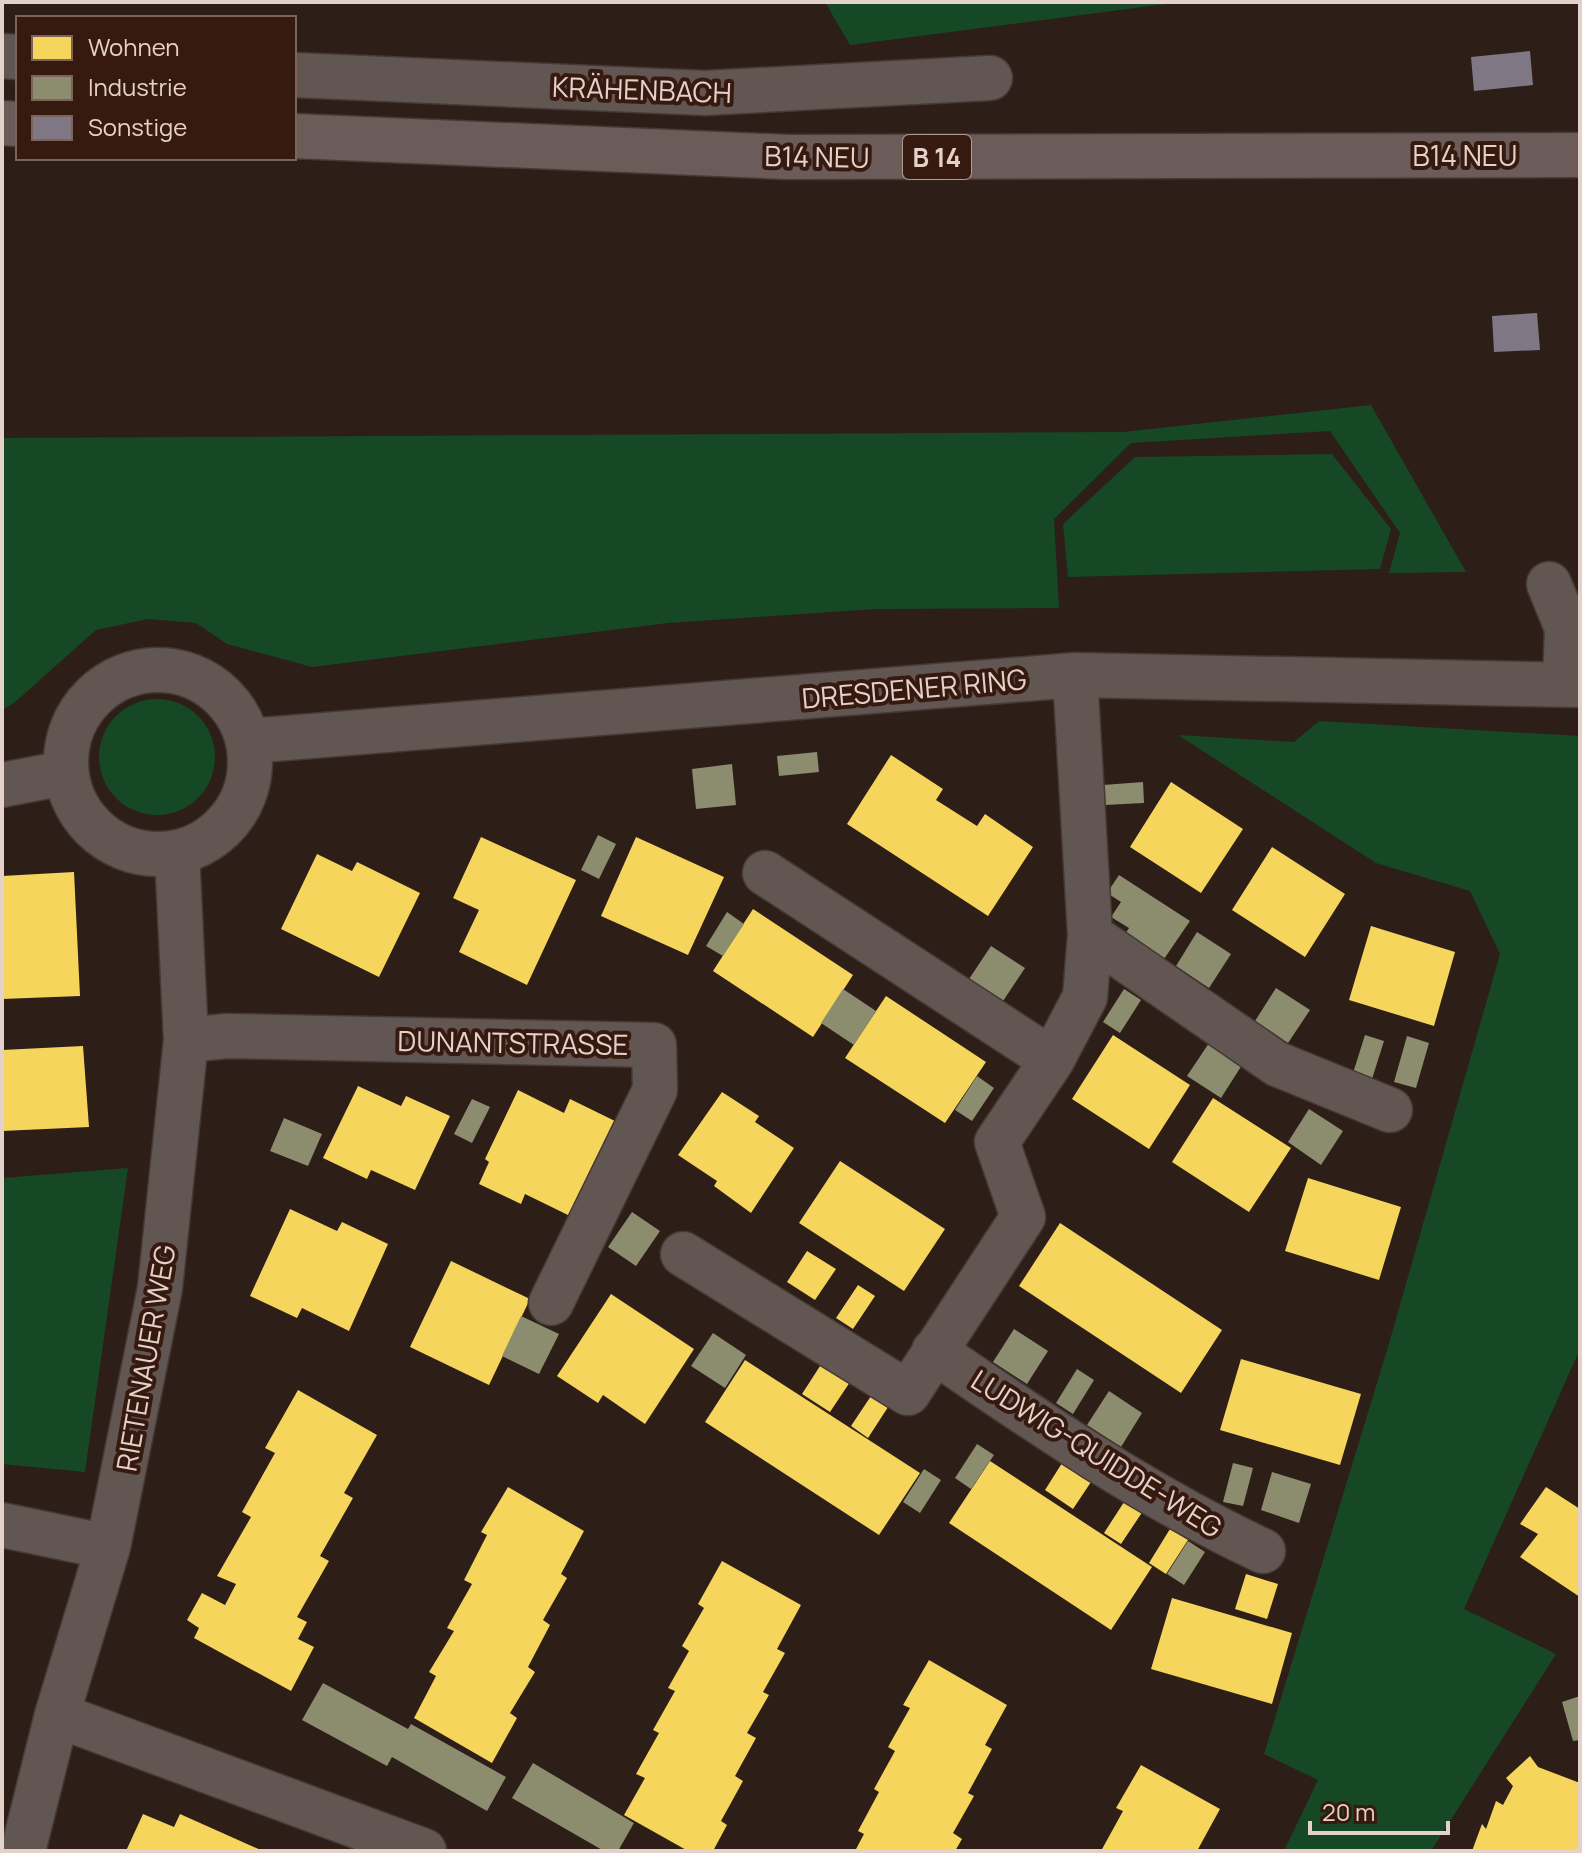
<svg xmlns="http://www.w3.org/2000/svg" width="1582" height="1853" font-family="Manrope,sans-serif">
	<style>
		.green { fill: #164825 }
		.homes { fill: #f6d55c }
		.industry { fill: #8c8c6e }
		.building { fill: #807785 }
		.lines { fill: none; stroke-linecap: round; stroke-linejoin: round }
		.minor-casing { stroke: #463935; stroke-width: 47 }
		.major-casing { stroke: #463935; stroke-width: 47 }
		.minor { stroke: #625652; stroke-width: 44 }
		.major { stroke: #6b5c59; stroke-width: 44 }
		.labels { text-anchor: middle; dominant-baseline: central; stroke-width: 8; stroke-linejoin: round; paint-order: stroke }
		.shield { fill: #361a10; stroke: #b09a92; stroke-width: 2 }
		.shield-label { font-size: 26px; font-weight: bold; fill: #e4d1ca }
		.street-label { font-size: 28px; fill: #e4d1ca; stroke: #361a10 }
	</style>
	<rect width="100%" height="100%" fill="#2e1e18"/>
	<path class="green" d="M825,2H1181L850,45Z
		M1371,405L1466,572L1389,573L1400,533L1330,431L1131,443L1054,519L1059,608L875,609L668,623L312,667L227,644L196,623L148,619L96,630L14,703L2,710V438L1123,432Z
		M1332,454L1391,529L1380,569L1068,577L1063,524L1135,457Z
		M99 757a58 58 0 1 1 116 0a58 58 0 1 1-116 0Z
		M1319,721L1580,736V1349L1464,1609L1556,1654L1431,1851H1284L1318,1780L1264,1754L1388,1347L1500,954L1470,891L1376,863L1178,735L1294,742Z
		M128,1168L85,1472L2,1464V1178Z"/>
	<path class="homes" d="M891,755L943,789L936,800L977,826L985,814L1033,847L988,916L847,824Z
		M1171,782L1243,829L1201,893L1130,847Z
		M481,837L576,880L527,985L459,952L479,910L453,898Z
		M636,837L724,877L688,955L601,916Z
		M1272,847L1345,894L1305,957L1232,910Z
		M317,854L352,871L357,862L420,893L379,977L281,929Z
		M74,872L80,996L2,999V876Z
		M753,909L853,975L813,1037L713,971Z
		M1371,926L1455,952L1434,1026L1349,1000Z
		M886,996L986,1062L945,1123L845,1058Z
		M1113,1035L1190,1085L1149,1149L1072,1099Z
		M83,1046L89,1127L2,1131V1050Z
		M358,1086L401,1106L406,1096L450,1116L415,1190L371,1170L367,1179L323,1158Z
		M518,1090L564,1113L570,1099L619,1123L570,1216L525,1194L521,1204L479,1184L489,1162L485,1159Z
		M722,1092L759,1116L755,1122L794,1148L751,1213L714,1186L717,1181L678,1155Z
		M1213,1098L1291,1148L1249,1212L1172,1162Z
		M840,1161L945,1229L904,1291L799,1223Z
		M1308,1178L1401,1207L1379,1280L1285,1251Z
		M290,1209L337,1231L342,1222L388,1244L349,1331L302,1308L297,1318L250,1296Z
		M1060,1223L1222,1330L1181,1393L1019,1286Z
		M807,1251L836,1269L815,1300L787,1282Z
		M451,1261L530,1299L489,1385L410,1347Z
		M858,1285L875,1296L853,1329L836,1318Z
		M611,1294L694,1349L645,1424L603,1395L598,1403L557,1376Z
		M1241,1359L1361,1394L1340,1465L1220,1430Z
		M745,1360L920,1473L879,1535L705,1422Z
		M822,1363L850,1382L830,1412L802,1394Z
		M298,1390L377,1435L344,1493L353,1498L320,1556L329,1561L297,1617L307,1622L298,1639L314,1647L291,1691L194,1638L199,1628L187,1620L202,1593L225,1605L236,1584L217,1576L251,1517L242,1512L275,1453L265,1448Z
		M873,1393L890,1404L868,1438L851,1426Z
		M1064,1460L1093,1479L1073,1509L1045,1490Z
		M990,1461L1152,1567L1111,1630L949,1523Z
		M508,1487L584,1531L561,1574L567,1578L543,1620L550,1625L528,1667L535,1672L510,1713L517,1718L492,1763L414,1718L436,1676L429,1672L454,1631L447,1628L472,1584L464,1580L487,1535L481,1532Z
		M1546,1487L1580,1509V1597L1520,1557L1538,1534L1520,1524Z
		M1126,1499L1143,1511L1121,1544L1104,1533Z
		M1170,1529L1188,1540L1166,1574L1149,1563Z
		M722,1561L801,1605L777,1649L785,1653L763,1692L769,1695L747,1733L756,1738L735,1776L743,1781L721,1821L727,1825L713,1851H688L624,1815L645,1778L636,1774L659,1733L653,1730L675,1691L668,1688L689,1651L682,1646L704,1608L698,1604Z
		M1246,1574L1278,1584L1267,1619L1235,1609Z
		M1172,1598L1292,1633L1272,1704L1151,1669Z
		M929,1660L1007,1705L985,1745L992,1749L968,1793L974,1796L953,1833L962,1839L955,1851H855L864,1834L858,1831L879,1792L874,1789L895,1751L888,1747L910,1708L903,1705Z
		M1530,1756L1538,1767L1580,1783V1851H1472L1482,1824L1486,1829L1496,1801L1503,1805L1513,1786L1506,1778Z
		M1141,1765L1220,1809L1197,1851H1101L1123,1811L1116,1808Z
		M143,1814L174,1827L180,1814L263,1851H126Z"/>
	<path class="industry" d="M817,752L819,772L779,776L777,756Z
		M732,764L736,805L696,809L692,769Z
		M1143,782L1144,803L1105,805L1103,785Z
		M598,835L616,844L599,879L581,870Z
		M1119,875L1190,921L1164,959L1125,934L1129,928L1111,917L1121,902L1107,893Z
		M727,912L744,924L723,956L706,946Z
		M1197,932L1231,954L1209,988L1176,966Z
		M991,946L1025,968L1003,1001L969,979Z
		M1276,988L1310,1010L1288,1043L1255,1021Z
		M843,989L876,1011L854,1045L821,1023Z
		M1124,989L1141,1000L1120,1033L1103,1022Z
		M1365,1035L1384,1041L1372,1079L1353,1073Z
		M1407,1036L1429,1043L1416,1088L1394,1082Z
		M1209,1043L1242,1065L1221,1098L1187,1076Z
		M977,1076L994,1088L972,1121L955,1110Z
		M472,1099L490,1107L472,1143L454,1134Z
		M1309,1109L1343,1131L1321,1165L1288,1142Z
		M284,1118L322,1134L308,1166L270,1151Z
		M632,1212L660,1231L636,1266L608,1247Z
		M521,1316L559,1334L539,1374L502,1356Z
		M1014,1329L1048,1351L1027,1384L993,1362Z
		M713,1333L746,1355L725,1388L691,1366Z
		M1077,1369L1094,1380L1073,1414L1056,1403Z
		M1109,1391L1142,1413L1121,1447L1087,1425Z
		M977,1444L994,1455L971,1489L955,1478Z
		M1233,1463L1253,1468L1243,1506L1223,1502Z
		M924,1469L941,1480L920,1513L903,1502Z
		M1272,1472L1311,1484L1299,1523L1261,1510Z
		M1188,1541L1205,1552L1184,1585L1167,1574Z
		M323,1683L408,1729L411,1724L506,1777L487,1811L392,1757L387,1766L302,1720Z
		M1580,1696V1740L1573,1741L1562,1702Z
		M533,1763L634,1823L618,1851H604L512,1798Z"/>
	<path class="building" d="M1530,51L1533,85L1474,91L1471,57Z
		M1537,313L1540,350L1494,352L1492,316Z"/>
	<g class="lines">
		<g class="minor-casing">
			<path id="minor" d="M2,56L18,57
				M294,75L705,93L990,78
				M1549,584L1567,628L1565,684
				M66 762a92 92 0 1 1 184 0a92 92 0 1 1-184 0Z
				M249,741L1075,675L1580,685
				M2,785L65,773
				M765,873L1052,1060
				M1090,935L1277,1064L1390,1110
				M186,1040L227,1036L654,1045L655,1090L551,1303
				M683,1254L908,1393L1023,1217L997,1142L1052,1060L1085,997L1090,935L1075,675
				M934,1351C1039,1423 1147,1497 1263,1551
				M2,1525L108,1547
				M57,1715L424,1851
				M23,1851L57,1715L108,1547L160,1288L186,1040L177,853"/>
		</g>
		<g class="major-casing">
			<path id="major" d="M2,123L18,124
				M294,136L788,157L1580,155"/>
		</g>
		<use href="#minor" class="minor"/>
		<use href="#major" class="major"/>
	</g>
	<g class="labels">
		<rect class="shield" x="903" y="135" width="68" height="44" rx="6"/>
		<g class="shield-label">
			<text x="937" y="157">B 14</text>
		</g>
		<g class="street-label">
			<text transform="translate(642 89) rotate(2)">KRÄHENBACH</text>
			<text x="1465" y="155">B14 NEU</text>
			<text transform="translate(817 156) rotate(1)">B14 NEU</text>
			<text transform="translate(914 688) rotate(-5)">DRESDENER RING</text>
			<text transform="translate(513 1042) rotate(1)">DUNANTSTRASSE</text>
			<text transform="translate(145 1358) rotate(-80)">RIETENAUER WEG</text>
			<text transform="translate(1097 1453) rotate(32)">LUDWIG-QUIDDE-WEG</text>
		</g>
	</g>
	<rect width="1582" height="1853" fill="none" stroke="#e4d1ca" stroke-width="8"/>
	<rect x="16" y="16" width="280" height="144" fill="#361a10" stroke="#7c635a" stroke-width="2"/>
	<rect x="32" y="36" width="40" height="24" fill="#f6d55c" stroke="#7c635a" stroke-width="2"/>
	<text x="88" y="56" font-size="24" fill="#e4d1ca">Wohnen</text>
	<rect x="32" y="76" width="40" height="24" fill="#8c8c6e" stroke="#7c635a" stroke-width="2"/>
	<text x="88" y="96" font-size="24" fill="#e4d1ca">Industrie</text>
	<rect x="32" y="116" width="40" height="24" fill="#807785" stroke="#7c635a" stroke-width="2"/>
	<text x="88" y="136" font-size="24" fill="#e4d1ca">Sonstige</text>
	<path d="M1310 1821v12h138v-12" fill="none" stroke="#e4d1ca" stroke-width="4"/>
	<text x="1322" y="1821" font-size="24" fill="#e4d1ca" stroke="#361a10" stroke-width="6" paint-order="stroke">20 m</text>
</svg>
